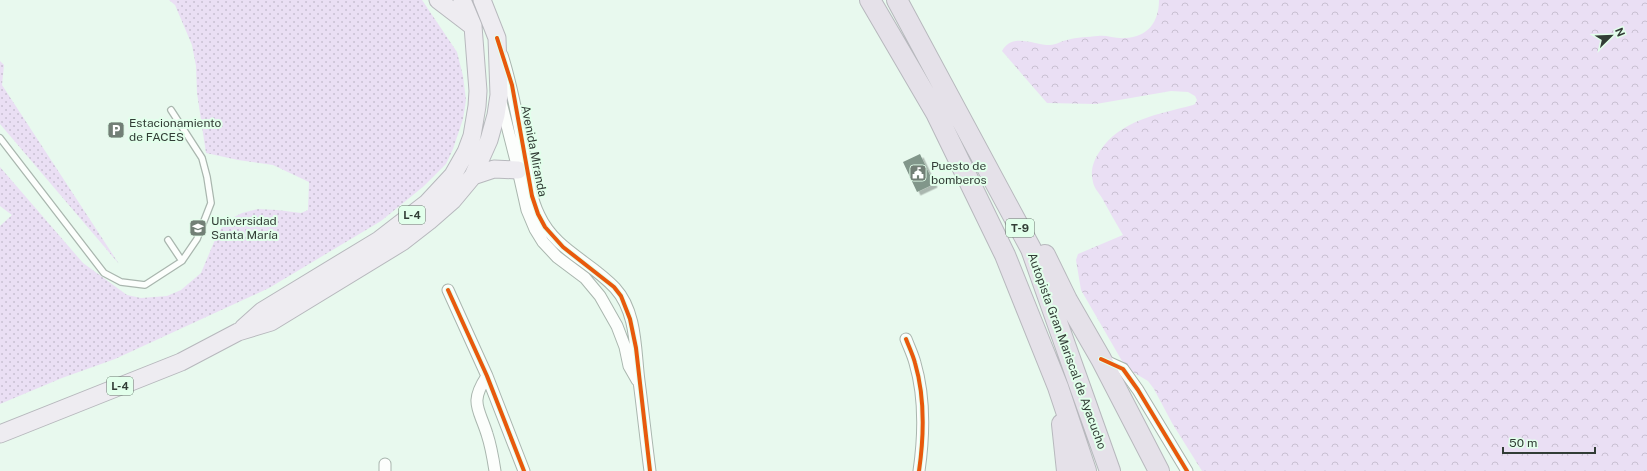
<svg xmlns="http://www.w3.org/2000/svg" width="1647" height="471" font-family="'Public Sans',sans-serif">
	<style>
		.grass { fill: url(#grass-dots) }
		.forest { fill: url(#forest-crowns) }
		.building { fill: #81968a; filter: url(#shadow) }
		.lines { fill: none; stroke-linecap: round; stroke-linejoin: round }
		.service-casing { stroke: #a9b6ae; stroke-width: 8 }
		.minor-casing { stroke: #a9b6ae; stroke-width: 13 }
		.primary-casing { stroke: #b7b8bd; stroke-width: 19 }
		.motorway-casing { stroke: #b7b8bd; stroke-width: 22 }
		.service { stroke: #fcfefc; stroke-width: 5.5 }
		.minor { stroke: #fcfefc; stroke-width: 11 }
		.primary { stroke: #eeecf1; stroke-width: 17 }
		.motorway { stroke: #e5e1e9; stroke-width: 20 }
		.cycleway-casing { stroke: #e2ffeb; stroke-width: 6 }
		.cycleway { stroke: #e8590c; stroke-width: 4 }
		.labels { text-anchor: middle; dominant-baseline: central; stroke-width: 4; stroke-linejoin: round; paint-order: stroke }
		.shield { fill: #e2ffeb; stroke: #67776c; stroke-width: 1 }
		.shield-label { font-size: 11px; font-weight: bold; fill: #323d36 }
		.poi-label { font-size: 12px; fill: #323d36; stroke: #e2ffeb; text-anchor: start }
		.street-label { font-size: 12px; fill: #323d36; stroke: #e2ffeb }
	</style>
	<defs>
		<pattern id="grass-dots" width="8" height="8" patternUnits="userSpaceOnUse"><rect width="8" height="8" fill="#eadff4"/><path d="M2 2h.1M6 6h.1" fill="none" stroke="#c9c0d2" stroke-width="1.8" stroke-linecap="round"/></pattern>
		<pattern id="forest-crowns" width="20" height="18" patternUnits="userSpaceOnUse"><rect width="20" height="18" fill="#eadff4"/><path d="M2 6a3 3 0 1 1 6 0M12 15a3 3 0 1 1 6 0" fill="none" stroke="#c9c0d2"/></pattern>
		<filter id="shadow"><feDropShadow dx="3.5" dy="3.5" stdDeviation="0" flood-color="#0004"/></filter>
	</defs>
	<rect width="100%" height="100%" fill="#e8f9ee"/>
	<path class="grass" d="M169,0H422L457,52L463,76L466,100L463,119L453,149L446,164L424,186L381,221L269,288L115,359L62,378L0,404V226L12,215L0,206V167L83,263L127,295L141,298L167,296L181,290L201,273L217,235L226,221L242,213L258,209L277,210L301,213L308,210L309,182L273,165L238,160L206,153L197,93L196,66L192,45L175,5Z
		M0,61L4,65L2,85L119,264L0,124Z"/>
	<path class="forest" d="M1159,0H1647V471H1202L1172,423L1154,389L1148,381L1131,371L1122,361L1081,290L1076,260L1078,254L1123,235C1116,223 1109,211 1102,198C1099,193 1094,188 1093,182C1090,171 1093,161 1100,151C1120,120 1159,114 1193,105L1195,104L1197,100L1195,96L1188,92L1171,91L1096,104L1047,103L1002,51C1012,32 1034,45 1050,45C1056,45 1061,41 1067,40C1077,37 1088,37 1098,36C1107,35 1116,39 1125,38C1148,37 1159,22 1159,0Z"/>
	<path class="building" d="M920,154L934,184L917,192L903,162Z"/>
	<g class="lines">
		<g class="service-casing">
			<path id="service" d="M0,138L104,273L121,282L145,285L182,261L197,239L211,203L207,177L202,158L171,110
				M168,240L182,261"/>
		</g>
		<g class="minor-casing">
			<path id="minor" d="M502,55C513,89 518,122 525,156C528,176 530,197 539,215C555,250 590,261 615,288C637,312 635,350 639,381C643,411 646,441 650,471
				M501,102L516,161L527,210L535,229L543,242L557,257L585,278L600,296L617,326L625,347L629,366L637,380
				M448,290L487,376L524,471
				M906,339C909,347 913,355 915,363C925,397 924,436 919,471
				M1101,359L1123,369L1138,390L1187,471
				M487,376C469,403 479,408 487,434C491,446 493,458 495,471
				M385,471V464"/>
		</g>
		<g class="primary-casing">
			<path id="primary" d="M438,0L472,26
				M473,176L494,169L518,170
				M243,328L262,311L379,240L427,203L453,175L466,152L472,136L477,106L478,91L473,26L462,0
				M0,434L181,362L238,332L271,322L402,242L429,221L453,200L473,176L489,140L496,115L499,95L497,38L482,0"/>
		</g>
		<g class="motorway-casing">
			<path id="motorway" d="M870,0L936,113L1005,255L1058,387L1086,471
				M897,0L1031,249L1110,471
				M1045,255L1067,300L1101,359L1159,471
				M1062,424L1067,471"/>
		</g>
		<use href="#service" class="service"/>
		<use href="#minor" class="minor"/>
		<use href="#primary" class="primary"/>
		<use href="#motorway" class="motorway"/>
		<g class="cycleway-casing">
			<path id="cycleway" d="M497,38L512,85L532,196L538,214L545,227L563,247L614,287L621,296L630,319L636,348L650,471
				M448,290L487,376L524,471
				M906,339C909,347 913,355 915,363C925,397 924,436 919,471
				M1101,359L1123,369L1138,390L1187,471"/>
		</g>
		<use href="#cycleway" class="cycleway"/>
	</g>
	<defs>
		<g id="parking-square" transform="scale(0.9)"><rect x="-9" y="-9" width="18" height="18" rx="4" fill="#727f76" stroke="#e2ffeb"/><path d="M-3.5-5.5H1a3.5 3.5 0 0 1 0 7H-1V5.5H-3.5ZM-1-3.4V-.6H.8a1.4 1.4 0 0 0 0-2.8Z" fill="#fff"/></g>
		<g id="civic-square" transform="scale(0.9)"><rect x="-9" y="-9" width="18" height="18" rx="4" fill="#727f76" stroke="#e2ffeb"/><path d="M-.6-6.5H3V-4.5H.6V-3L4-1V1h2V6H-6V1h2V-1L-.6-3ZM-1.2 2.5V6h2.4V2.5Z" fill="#fff"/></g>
		<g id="university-square" transform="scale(0.9)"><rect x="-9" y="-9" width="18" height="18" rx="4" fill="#727f76" stroke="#e2ffeb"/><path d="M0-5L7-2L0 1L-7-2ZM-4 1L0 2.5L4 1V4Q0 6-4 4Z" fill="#fff"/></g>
	</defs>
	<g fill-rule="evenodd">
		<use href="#parking-square" x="116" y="130"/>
		<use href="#civic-square" x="918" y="173"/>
		<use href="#university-square" x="198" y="228"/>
	</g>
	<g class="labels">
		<g class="shield">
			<rect x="399" y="206" width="26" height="18" rx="3"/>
			<rect x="1006" y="219" width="28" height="18" rx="3"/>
			<rect x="107" y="377" width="26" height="18" rx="3"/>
		</g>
		<g class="shield-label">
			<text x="412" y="215">L-4</text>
			<text x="1020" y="228">T-9</text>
			<text x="120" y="386">L-4</text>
		</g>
		<g class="poi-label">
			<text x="129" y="123">Estacionamiento<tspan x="129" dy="14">de FACES</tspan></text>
			<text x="931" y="166">Puesto de<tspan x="931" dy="14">bomberos</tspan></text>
			<text x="211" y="221">Universidad<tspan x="211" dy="14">Santa María</tspan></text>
		</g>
		<g class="street-label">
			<text transform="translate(534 151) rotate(79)">Avenida Miranda</text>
			<text transform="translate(1067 351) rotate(70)">Autopista Gran Mariscal de Ayacucho</text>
		</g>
	</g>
	<g transform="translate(1611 36) rotate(67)" stroke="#e2ffeb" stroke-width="3" paint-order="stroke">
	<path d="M0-3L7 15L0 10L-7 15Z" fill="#323d36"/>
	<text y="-6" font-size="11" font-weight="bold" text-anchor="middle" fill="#323d36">N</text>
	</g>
	<path d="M1503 447v6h92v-6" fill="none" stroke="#323d36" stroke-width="2"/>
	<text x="1509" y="447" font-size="12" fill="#323d36" stroke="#e2ffeb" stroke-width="3" paint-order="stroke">50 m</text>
</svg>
